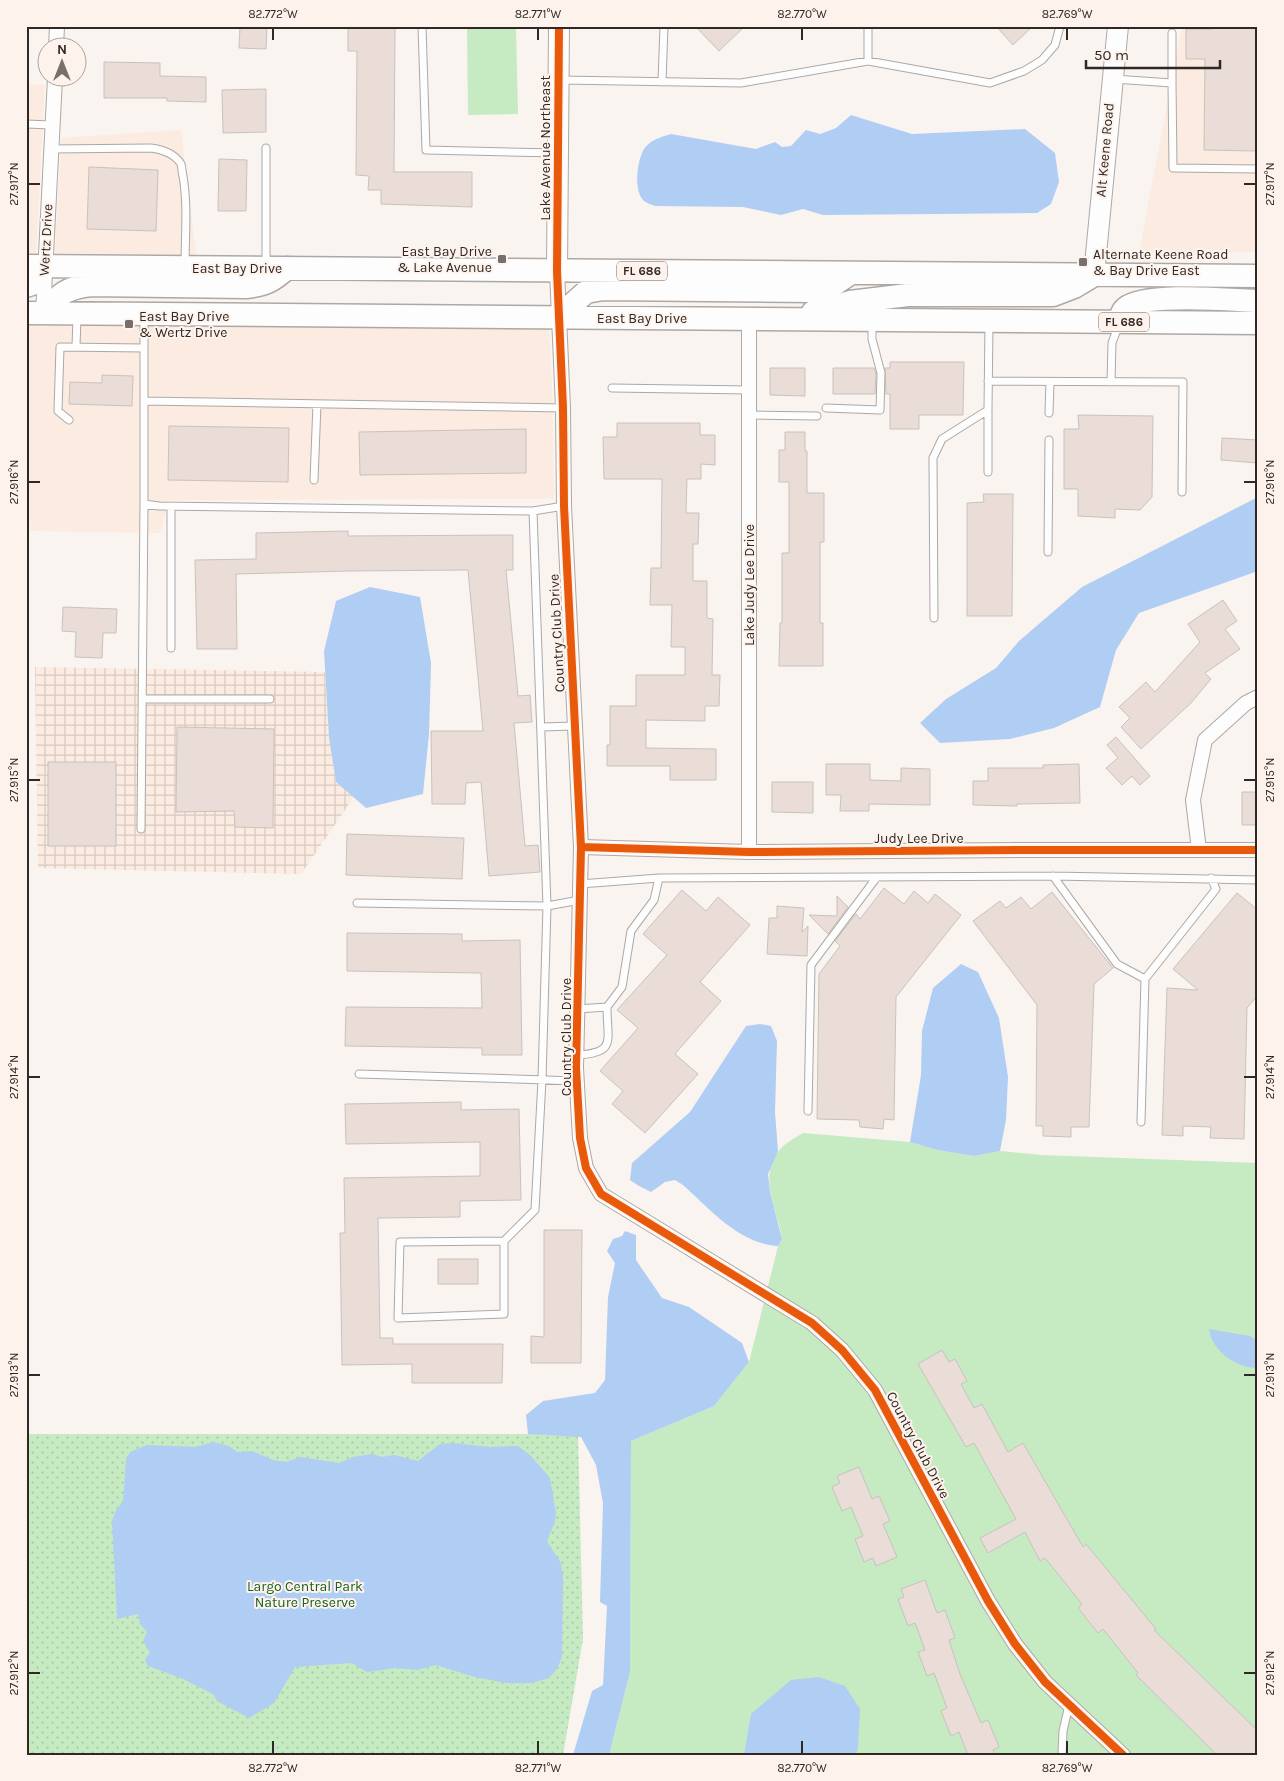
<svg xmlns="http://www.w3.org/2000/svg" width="1284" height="1781" font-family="Karla,sans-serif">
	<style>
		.built { fill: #fbebe0 }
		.industrial { fill: url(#industrial-grid) }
		.grass { fill: #c6eac2 }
		.park { fill: url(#park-dots) }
		.water { fill: #b0cdf4 }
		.building { fill: #eadcd6; stroke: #c8c2be }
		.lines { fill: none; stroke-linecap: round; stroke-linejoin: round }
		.lane-casing { stroke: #aea8a4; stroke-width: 9 }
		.street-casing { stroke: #aea8a4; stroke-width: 16 }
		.secondary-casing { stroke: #aea8a4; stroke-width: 22 }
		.primary-casing { stroke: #aea8a4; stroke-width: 25 }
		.lane { stroke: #fefdfd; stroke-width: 7 }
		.street { stroke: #fefdfd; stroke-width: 14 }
		.secondary { stroke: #fefdfd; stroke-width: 20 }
		.primary { stroke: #fefdfd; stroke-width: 22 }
		.cycleway-casing { stroke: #fef3ec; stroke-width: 11 }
		.cycleway { stroke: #e8590c; stroke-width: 8 }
		.ticks { fill: none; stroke: #2f2824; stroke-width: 2 }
		.poi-dot { fill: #766f6b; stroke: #fef3ec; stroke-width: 2 }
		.labels { text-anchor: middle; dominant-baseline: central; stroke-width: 4; stroke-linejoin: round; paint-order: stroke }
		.shield { fill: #fef3ec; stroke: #6d6560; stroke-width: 1 }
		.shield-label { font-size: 12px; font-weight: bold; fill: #2f2824 }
		.street-label { font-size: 14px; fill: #2f2824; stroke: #fef3ec }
		.poi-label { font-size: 14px; fill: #2f2824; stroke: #fef3ec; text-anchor: start }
		.park-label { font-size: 14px; fill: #186021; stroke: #fef3ec }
		.neatline { fill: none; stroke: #2f2824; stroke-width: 2 }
		.ticks-label { font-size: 12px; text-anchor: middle; fill: #2f2824 }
	</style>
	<defs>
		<pattern id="industrial-grid" width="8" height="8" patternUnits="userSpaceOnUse" patternTransform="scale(1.25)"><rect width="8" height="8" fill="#fbebe0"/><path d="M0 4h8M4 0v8" fill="none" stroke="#d7cac0"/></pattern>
		<pattern id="park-dots" width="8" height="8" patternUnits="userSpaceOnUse" patternTransform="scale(1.25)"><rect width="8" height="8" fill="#c6eac2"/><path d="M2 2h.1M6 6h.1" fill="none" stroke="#aac9a7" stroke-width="1.8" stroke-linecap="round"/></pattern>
	</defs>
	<rect width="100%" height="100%" fill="#faf4f0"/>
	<path class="built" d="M1182,26H1258V252L1139,253Z
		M26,84L45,85L36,253H26Z
		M181,130L196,255L55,253L61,138Z
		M176,325L549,328L553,408L554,499L169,500L160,533L30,531L26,443V326H41L43,328L45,326Z"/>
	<path class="industrial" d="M35,667L325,672L329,738L336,782L354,797L301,874L38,868Z"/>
	<path class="grass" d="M467,26H516L518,114L468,115Z
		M803,1133L910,1142L937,1150L974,1156L1000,1151L1041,1155L1258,1163V1755H609L630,1672L631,1441L714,1406L749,1362L778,1246L782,1239C778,1209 758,1180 778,1152C783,1144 795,1138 803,1133Z"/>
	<path class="park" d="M26,1434H578L583,1639L563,1755H26Z"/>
	<path class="water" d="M851,115L912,134L1025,129L1055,153L1059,182L1051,204L1037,213L823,215L803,209L781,215L743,207L655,206C652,205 647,203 644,201C633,191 637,161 644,149C650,140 661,137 671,134L756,149L775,142L782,147L791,146L806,130L820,134L836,128Z
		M1258,497V571L1139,613L1116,650L1100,707L1054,728L1010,739L940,743L920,723L946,699L996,668L1019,641L1082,587Z
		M370,587L420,597L431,663L429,734L423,794L366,808L336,782L329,738L324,651L336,601Z
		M961,964L978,972L999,1018L1008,1077L1006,1120L1000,1151L974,1156L937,1150L910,1142L921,1075L922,1031L933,988Z
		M760,1024L771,1026L777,1041L775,1112L778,1151L768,1174L770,1192L782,1239L778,1246C739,1244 710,1209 683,1185L675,1180L665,1182L651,1192L639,1186L630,1180L632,1163L690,1112L746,1026Z
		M625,1231L636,1235V1260L662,1298L689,1307L742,1343L749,1362L714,1406L631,1441L630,1672L609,1755H573L592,1691L603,1685L607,1606L600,1602L603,1503L596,1465L581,1437L528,1434L526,1415L543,1401L595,1393L605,1380L608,1297L615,1263L607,1251L613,1239L622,1236Z
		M1209,1329L1250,1336L1258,1341V1368C1236,1368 1212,1351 1209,1329Z
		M213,1442L229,1446L237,1452L252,1451L273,1460L286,1462L301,1457L339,1463L353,1457L372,1454L382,1457L394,1455L418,1461L440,1444L453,1443L490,1447L518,1446L530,1455L550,1478L556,1513L555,1522L547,1540L548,1543L561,1563L563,1577L562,1657L557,1669L549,1678L532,1683H506L475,1677L436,1665L417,1670L395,1668L367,1672L352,1663L295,1667L274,1703L249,1718L217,1701L213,1694L181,1678L148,1666L145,1659L150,1653L143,1641L147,1632L140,1624L138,1614L117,1619L112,1521L116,1510L123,1502L126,1460L130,1452L147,1445L196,1447Z
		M819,1677L845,1686L860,1709L858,1747L856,1755H744L751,1714L791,1680Z"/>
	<path class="building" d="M240,26H267L266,49L239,48Z
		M348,26H395L394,172H472V207L381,204V190H368L369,176L356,175L357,51H348Z
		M695,26H745L719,51Z
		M996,26H1033L1013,45Z
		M1212,26H1258V151L1204,150L1205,59H1186V29H1212Z
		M104,62L160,63V76L206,77V102L167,101V98H104Z
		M266,89V132L223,133L222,90Z
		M219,159L247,160L246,211H218Z
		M89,167L158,170L156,231L87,229Z
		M890,362H964L963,415H919V429H890V394H886L885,368H890Z
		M770,368H805V396L770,395Z
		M833,368H874L876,374L875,394H833Z
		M102,375L133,376L132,406L69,404L70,382L102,383Z
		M1078,415L1153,416L1152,497L1140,510L1115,509V518L1078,516V489H1064V429H1079Z
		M617,423H700V435H715V465L701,464V479H687L686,513H699L698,544H693V581H707V618L713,619L712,675H720L719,706H705V721L646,720V748L716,749V780H670V766H607V745H610V706H636V675H685V647H671L672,605H650L651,568H661L662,479H604L603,437H617Z
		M169,426L289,428L288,482L168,480Z
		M526,429V473L360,475L359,432Z
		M785,432H805V451H807V493H824V542H820V623H823V666H779L780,623H782V553H789V482H779V450H785Z
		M1222,438L1258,440V463L1221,460Z
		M983,494H1013L1012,616H967V503L984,502Z
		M348,531V536L513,535V570H506L518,696L530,695L532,722L514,723L525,846L538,845L540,872L489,876L481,782L466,783L465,804H432L431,731H483L468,570L349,571L236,574L237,649H197L195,560L256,559V533Z
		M1223,600L1237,621L1225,629L1240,649L1205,673L1211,679L1191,703L1141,749L1121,727L1130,718L1119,707L1146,682L1155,692L1200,642L1188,624Z
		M63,607L117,609L116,633H103L102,658L75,657L76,632L62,631Z
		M177,727L274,729L273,828L235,827L234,811L176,812Z
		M1116,737L1150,776L1140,785L1132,776L1122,785L1106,768L1118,758L1107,745Z
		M48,762H116V846H48Z
		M826,764H870V780L901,781V768L930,769V805L869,804V811H840L841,795H826Z
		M1079,764L1080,803L1017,804V806L973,805V781H988V768H1043V765Z
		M772,782H813V813L772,812Z
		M1242,792H1258V825H1242Z
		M347,834L464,838L462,879L346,875Z
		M884,888L904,904L914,891L928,903L935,894L961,915L896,997L894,1120L884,1119L883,1129L860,1127L859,1120L817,1119L819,974L840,946L835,941L856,914L860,919Z
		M682,890L706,911L718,897L750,925L700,982L721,1001L675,1054L698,1074L645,1133L612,1104L623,1091L600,1071L638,1028L617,1010L667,955L643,934Z
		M1052,892L1113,968L1094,984L1089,1127H1071V1137L1043,1136V1126H1036L1037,1005L973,921L1000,901L1006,908L1021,897L1031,909Z
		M1237,893L1258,910V995L1247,1008L1244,1139L1210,1138L1211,1127L1183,1126V1136L1162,1135L1167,988L1198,990L1173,969Z
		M837,896L848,907L828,934L809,915L837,916Z
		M777,906L804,908L802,932L808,926L807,956L767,954L769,918H777Z
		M347,933L462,934V941L520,940L522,1055H482V1048L345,1046L346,1007L482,1008L481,973L347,971Z
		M461,1102V1110L519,1109L521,1200L460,1201V1217L378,1218L380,1338H393V1344H503L502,1383H412V1364L342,1365L340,1233H345L344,1178L480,1176V1142L346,1144L345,1104Z
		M544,1230H582L581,1363H531V1336L544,1337Z
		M438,1259H478V1284H438Z
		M942,1350L949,1362L955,1359L967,1381L961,1384L974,1408L982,1404L1008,1452L1023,1443L1083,1547L1086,1544L1156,1629L1154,1630L1258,1731V1755H1217L1136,1675L1138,1673L1103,1629L1098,1633L1078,1608L1082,1604L1045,1558L1040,1561L1025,1532L988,1553L980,1538L1016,1519L974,1443L966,1447L918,1364Z
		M859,1467L872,1499L879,1496L890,1521L883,1524L897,1557L876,1566L873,1558L864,1562L855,1539L863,1536L851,1507L842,1511L832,1487L840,1483L837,1476Z
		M925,1580L937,1613L945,1610L955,1638L949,1640L960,1674L981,1723L988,1720L999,1747L993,1750L995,1755H968L959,1732L951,1736L941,1711L947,1708L934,1673L927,1676L918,1652L925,1650L915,1623L908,1626L898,1599L904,1597L901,1589Z"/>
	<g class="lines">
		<g class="lane-casing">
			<path id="lane" d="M422,26L426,150L557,153
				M868,26V61
				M1172,33V83
				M1114,79L1172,83L1173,168L1258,169
				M561,80L741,83L868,61L990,83L1024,71L1042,60L1055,45L1060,26
				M662,82L664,26
				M26,124L52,125
				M266,148V265
				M51,149L151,148C162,149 175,154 181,164C182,167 182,173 183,176C188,206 185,236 185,266
				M144,316V504L159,506L533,511L547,906L580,900
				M76,347L77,317
				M988,381L1183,382L1182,492
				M1111,382L1112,343L1119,324
				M612,388L749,390
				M144,401L563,408
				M826,408L880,410L881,373L872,339V322
				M988,410V472
				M1049,413L1050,382
				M749,415L817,416
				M69,420L58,411L60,347L144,348
				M314,480L317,404
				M171,506V648
				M533,511L564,506
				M1048,552L1049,440
				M934,618L933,458L942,439L988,410L989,323
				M142,699H270
				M541,727L575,726
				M141,829L144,504
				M1053,876L1117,964L1145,979L1216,889L1211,878
				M580,884L659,878L1053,876L1258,880
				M357,903L547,906L542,1080L535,1210L504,1241V1314L398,1318L400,1242L504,1241
				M577,1009L607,1007L622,987L631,931L654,900L659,878
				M577,1055C617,1053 607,1041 607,1007
				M359,1074L577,1081
				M808,1111L811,965L877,877
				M1141,1122L1145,979
				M1062,1755L1063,1731L1069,1705"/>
		</g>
		<g class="street-casing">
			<path id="street" d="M56,48L57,26
				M557,271L563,408L564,506L581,847L576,1068L580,1138L586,1168L601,1194L812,1323L842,1350L875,1390L988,1601L1015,1644L1045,1682L1123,1755
				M43,313L55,78
				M749,318V852
				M581,847L749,852L1033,850H1258
				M1199,850L1193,800L1205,740L1246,703L1258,697"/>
		</g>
		<g class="secondary-casing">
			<path id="secondary" d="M557,271L559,26
				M1094,275L1118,26"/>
		</g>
		<g class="primary-casing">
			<path id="primary" d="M26,266L1258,276
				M26,286L32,284L45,266
				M813,312L850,302L908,295H1053L1074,287L1094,275
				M26,313L1258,323
				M43,313C60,294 65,288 91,285L246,287C265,285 273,281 287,268
				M558,317L586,292L603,289L812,291L830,287L848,275
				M1120,322C1121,316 1122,311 1126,308C1145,292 1231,300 1258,301"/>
		</g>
		<use href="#lane" class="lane"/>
		<use href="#street" class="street"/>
		<use href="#secondary" class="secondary"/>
		<use href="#primary" class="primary"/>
		<g class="cycleway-casing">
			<path id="cycleway" d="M559,26L557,271L563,408L564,506L581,847L576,1068L580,1138L586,1168L601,1194L812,1323L842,1350L875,1390L988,1601L1015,1644L1045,1682L1123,1755
				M581,847L749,852L1033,850H1258"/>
		</g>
		<use href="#cycleway" class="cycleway"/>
	</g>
	<path class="ticks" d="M273,28V40M538,28V40M802,28V40M1067,28V40M28,184H40M1244,184H1256M28,482H40M1244,482H1256M28,780H40M1244,780H1256M28,1077H40M1244,1077H1256M28,1375H40M1244,1375H1256M28,1673H40M1244,1673H1256M273,1741V1754M538,1741V1754M802,1741V1754M1067,1741V1754"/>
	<g class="poi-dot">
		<rect x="497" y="254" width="10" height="10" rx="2.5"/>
		<rect x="1078" y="257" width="10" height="10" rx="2.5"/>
		<rect x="124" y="319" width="10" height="10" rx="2.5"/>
	</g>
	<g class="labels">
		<g class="shield">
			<rect x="617" y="261.5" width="50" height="19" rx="4"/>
			<rect x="1099" y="312.5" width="50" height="19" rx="4"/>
		</g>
		<g class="shield-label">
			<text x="642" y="271">FL 686</text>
			<text x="1124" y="322">FL 686</text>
		</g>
		<g class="street-label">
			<text transform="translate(545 148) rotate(-90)">Lake Avenue Northeast</text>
			<text transform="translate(1105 150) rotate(-85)">Alt Keene Road</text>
			<text transform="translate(46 240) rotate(-87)">Wertz Drive</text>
			<text x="237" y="268">East Bay Drive</text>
			<text x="642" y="318">East Bay Drive</text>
			<text transform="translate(749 585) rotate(-90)">Lake Judy Lee Drive</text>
			<text transform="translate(557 633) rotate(-93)">Country Club Drive</text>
			<text x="919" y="838">Judy Lee Drive</text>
			<text transform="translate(566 1037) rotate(-90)">Country Club Drive</text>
			<text transform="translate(918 1445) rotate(62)">Country Club Drive</text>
		</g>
		<g class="poi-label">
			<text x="492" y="251" text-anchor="end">East Bay Drive<tspan x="492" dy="16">&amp; Lake Avenue</tspan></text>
			<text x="1093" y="254">Alternate Keene Road<tspan x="1093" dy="16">&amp; Bay Drive East</tspan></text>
			<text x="139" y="316">East Bay Drive<tspan x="139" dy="16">&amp; Wertz Drive</tspan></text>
		</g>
		<g class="park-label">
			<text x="305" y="1586">Largo Central Park<tspan x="305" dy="16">Nature Preserve</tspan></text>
		</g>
	</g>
	<rect width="1284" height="1781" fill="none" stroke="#fef3ec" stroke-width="55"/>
	<g transform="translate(62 62)"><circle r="24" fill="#fef3ec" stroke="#aba29c"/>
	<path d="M0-4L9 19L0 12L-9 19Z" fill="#766f6b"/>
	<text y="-8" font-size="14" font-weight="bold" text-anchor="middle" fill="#2f2824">N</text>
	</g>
	<path d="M1086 60v8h134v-8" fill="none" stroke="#2f2824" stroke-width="2.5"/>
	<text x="1094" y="60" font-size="15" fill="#2f2824" stroke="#fef3ec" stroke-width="4" paint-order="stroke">50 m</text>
	<rect x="28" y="28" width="1228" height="1726" class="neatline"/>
	<g class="ticks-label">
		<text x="273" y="18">82.772°W</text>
		<text x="538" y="18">82.771°W</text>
		<text x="802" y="18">82.770°W</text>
		<text x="1067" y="18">82.769°W</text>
		<text transform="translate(14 184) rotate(-90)" y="4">27.917°N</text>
		<text transform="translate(1270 184) rotate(-90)" y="4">27.917°N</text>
		<text transform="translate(14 482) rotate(-90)" y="4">27.916°N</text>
		<text transform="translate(1270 482) rotate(-90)" y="4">27.916°N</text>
		<text transform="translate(14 780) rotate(-90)" y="4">27.915°N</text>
		<text transform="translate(1270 780) rotate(-90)" y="4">27.915°N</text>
		<text transform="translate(14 1077) rotate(-90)" y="4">27.914°N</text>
		<text transform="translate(1270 1077) rotate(-90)" y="4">27.914°N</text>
		<text transform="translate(14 1375) rotate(-90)" y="4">27.913°N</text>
		<text transform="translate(1270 1375) rotate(-90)" y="4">27.913°N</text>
		<text transform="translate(14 1673) rotate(-90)" y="4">27.912°N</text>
		<text transform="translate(1270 1673) rotate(-90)" y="4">27.912°N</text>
		<text x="273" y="1772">82.772°W</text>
		<text x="538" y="1772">82.771°W</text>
		<text x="802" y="1772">82.770°W</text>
		<text x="1067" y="1772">82.769°W</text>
	</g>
</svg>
